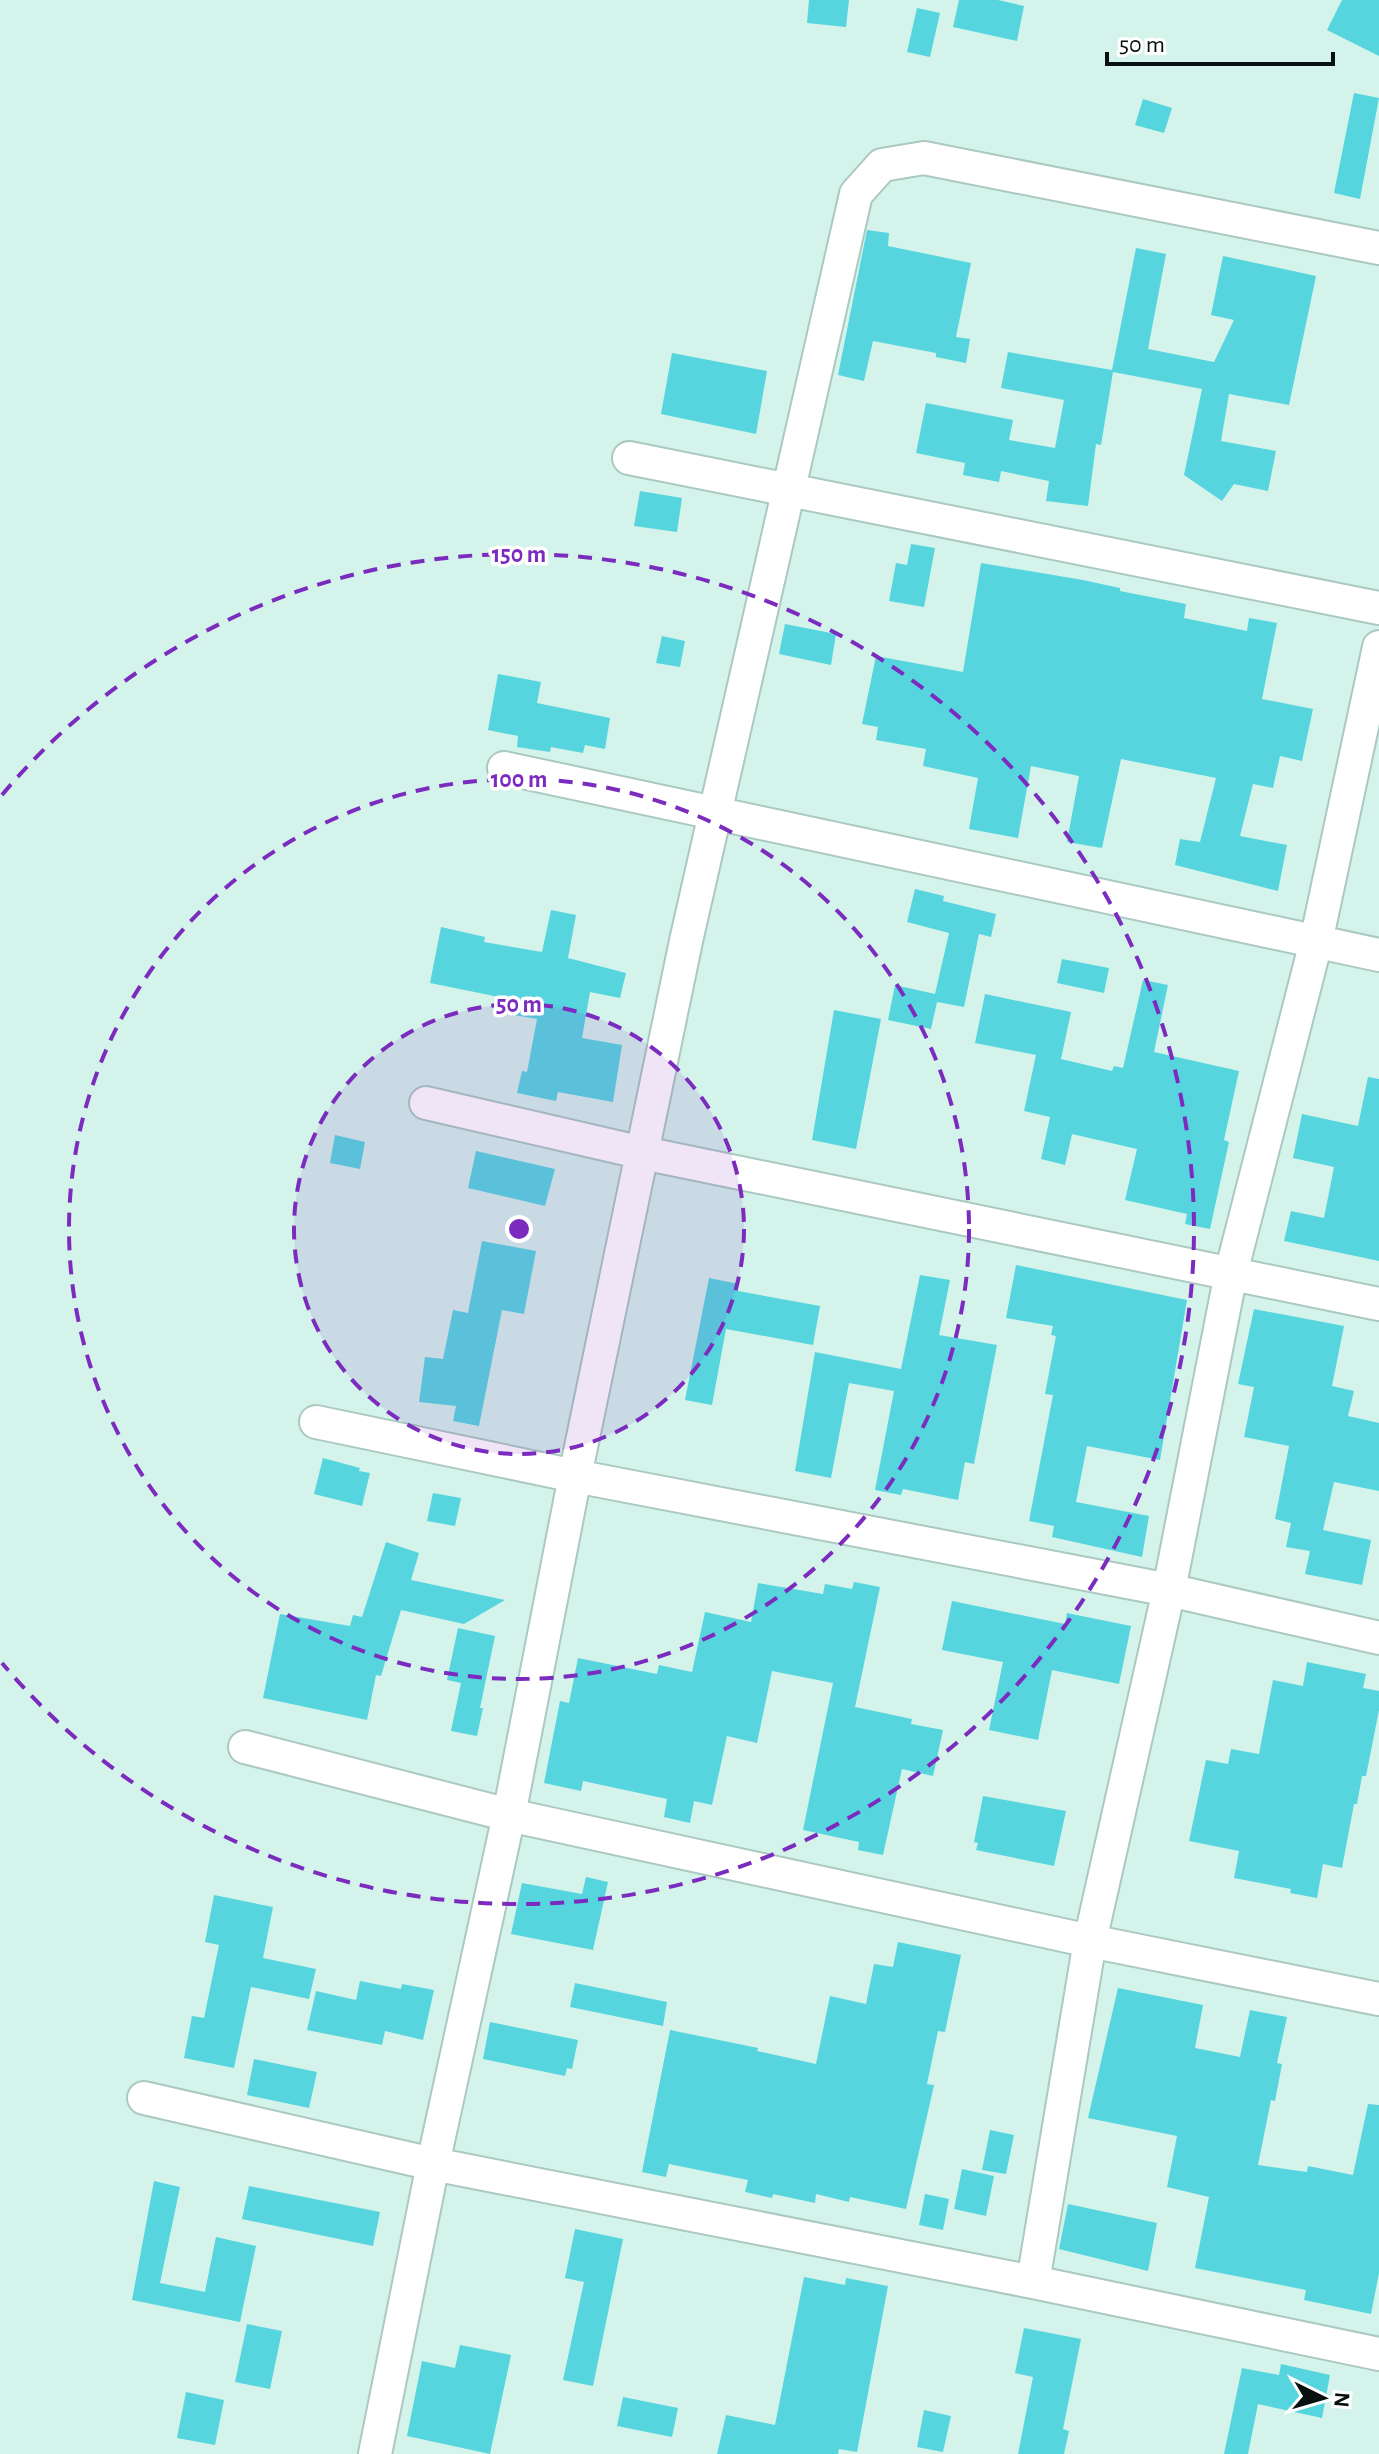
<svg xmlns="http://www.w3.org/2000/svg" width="1379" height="2454" font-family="'Alegreya Sans',sans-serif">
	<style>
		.building { fill: #57d5de }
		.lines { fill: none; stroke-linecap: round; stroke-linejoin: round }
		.minor-casing { stroke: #abc9c1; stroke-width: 36 }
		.minor { stroke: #fff; stroke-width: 32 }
		.ring { fill: none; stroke: #7b2cbf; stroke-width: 4; stroke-dasharray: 14 10 }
		.centre { fill: #7b2cbf; stroke: #fff; stroke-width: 4 }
		.ring-label { font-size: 24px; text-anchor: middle; font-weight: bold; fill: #7b2cbf; stroke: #fff; stroke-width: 7; stroke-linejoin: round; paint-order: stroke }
	</style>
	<rect width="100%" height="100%" fill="#d4f3eb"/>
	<path class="building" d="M809,0H849L846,27L807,23Z
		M959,0H998L1024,6L1017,41L953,27Z
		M1342,0H1379V56L1327,30Z
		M917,8L940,13L930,57L907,52Z
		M1354,93L1379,98L1360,199L1334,193Z
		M1143,99L1172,108L1164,133L1135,125Z
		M867,230L889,233L888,246L971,263L956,337L970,339L966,363L936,357V353L873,341L864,381L838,375Z
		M1136,248L1166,254L1148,349L1214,362L1234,320L1211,315L1223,256L1316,276L1289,405L1229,394L1221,441L1276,451L1268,491L1234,484L1222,501L1184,475L1202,389L1113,372L1101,445L1096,444L1088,506L1046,501L1049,481L1001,471L999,482L963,475L965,463L916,453L926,403L1013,420L1009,440L1055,448L1064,400L1001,388L1008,352L1112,370Z
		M672,353L767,371L756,434L661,414Z
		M640,491L682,498L677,532L634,526Z
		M911,544L935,548L924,607L889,601L896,563L907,565Z
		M981,563L1083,580L1120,588V591L1186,604L1184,618L1247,631L1249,618L1277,623L1262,699L1313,709L1302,761L1280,756L1273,788L1253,784L1240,836L1287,845L1278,891L1175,865L1180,839L1200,842L1216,778L1121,759L1102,848L1067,842L1079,776L1031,766L1018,838L969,829L978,778L923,766L926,749L876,740L878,727L862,724L876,656L963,672Z
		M785,624L836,634L831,665L779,654Z
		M662,636L685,641L680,667L656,663Z
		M498,674L541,682L537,703L610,718L605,749L585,745L583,753L551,747L550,752L517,747L518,736L488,730Z
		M915,889L944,896L943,901L996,914L991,937L979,934L964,1007L937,1002L931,1029L888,1020L895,985L935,994L949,933L907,922Z
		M551,910L576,915L568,958L626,973L620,998L590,992L582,1038L622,1045L613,1102L558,1092L556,1101L517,1093L522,1071L527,1072L537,1019L497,1012L499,997L430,983L441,927L485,937L484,942L542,952Z
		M1062,959L1109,968L1104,993L1057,983Z
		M1143,980L1168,985L1154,1052L1239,1071L1224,1140L1229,1142L1210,1229L1185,1224L1187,1214L1125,1200L1137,1149L1072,1134L1065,1165L1041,1159L1050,1117L1024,1111L1036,1055L975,1043L985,994L1071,1012L1061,1059L1112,1071L1114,1066L1123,1068Z
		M834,1010L881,1019L856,1149L812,1140Z
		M1368,1077L1379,1079V1261L1284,1241L1291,1211L1324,1218L1334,1167L1293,1158L1302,1114L1358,1126Z
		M335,1135L365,1142L360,1169L330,1163Z
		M476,1151L555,1169L545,1206L468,1188Z
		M482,1241L536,1251L524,1314L502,1310L479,1426L453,1421L456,1406L419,1402L425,1357L443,1359L453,1310L468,1313Z
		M1016,1265L1187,1300L1160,1460L1087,1446L1076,1502L1149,1516L1142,1557L1052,1537L1054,1526L1029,1521L1053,1395L1045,1394L1056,1336L1051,1335L1053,1326L1006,1318Z
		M920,1275L950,1280L939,1335L997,1345L974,1464L965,1462L958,1500L903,1489L901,1495L875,1490L894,1391L849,1383L831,1478L795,1471L815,1352L901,1369Z
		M709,1278L739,1284L738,1291L820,1306L813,1345L726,1329L712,1405L685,1400Z
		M1254,1309L1344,1326L1332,1386L1354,1391L1348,1416L1379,1423V1491L1334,1482L1323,1530L1371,1540L1362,1585L1305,1574L1310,1551L1286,1547L1291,1523L1275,1519L1289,1446L1244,1437L1254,1387L1238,1384Z
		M323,1458L360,1468L359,1471L370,1473L362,1506L314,1494Z
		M433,1493L461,1498L455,1526L427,1521Z
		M386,1542L419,1553L411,1580L505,1600L464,1624L401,1610L381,1676L376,1675L367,1720L263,1698L280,1614L350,1626L353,1615L362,1617Z
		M854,1582L880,1587L855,1707L912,1719L911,1724L943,1730L933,1776L902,1769L883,1855L858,1850L859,1842L803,1830L833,1683L772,1671L757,1743L727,1736L712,1805L694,1801L690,1823L664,1817L667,1799L583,1781L581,1791L544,1783L560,1701L569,1703L578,1658L657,1674L659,1665L692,1672L705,1612L751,1622L758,1583L823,1594L825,1584L852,1589Z
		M952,1601L1065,1624L1067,1613L1131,1626L1119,1684L1052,1670L1038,1740L989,1730L1003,1662L942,1650Z
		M458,1628L495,1636L480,1708H483L477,1736L451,1731L461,1683L447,1680Z
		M1307,1662L1366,1674L1363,1688L1379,1691V1710L1366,1776H1362L1357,1804H1354L1342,1868L1323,1864L1317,1898L1290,1893L1291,1889L1234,1878L1239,1851L1189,1841L1206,1760L1228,1764L1231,1749L1259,1754L1273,1680L1303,1686Z
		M983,1796L1066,1811L1054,1866L976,1850L978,1843L974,1842Z
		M586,1877L608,1882L593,1950L511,1934L522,1883L582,1894Z
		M214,1895L273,1907L263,1958L316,1969L309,1999L251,1987L234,2068L184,2058L192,2016L204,2018L219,1945L205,1942Z
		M898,1942L961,1955L945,2032L938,2031L927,2084L934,2085L906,2209L850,2197L849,2202L816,2194L815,2203L773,2194L772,2198L745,2192L748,2180L669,2164L666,2177L642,2172L670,2030L758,2048L757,2051L816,2064L830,1996L866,2004L874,1964L893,1967Z
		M360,1981L401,1989L402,1984L434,1990L423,2040L385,2031L382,2045L307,2030L316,1991L356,2000Z
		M575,1983L667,2002L663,2026L570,2007Z
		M1118,1988L1203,2005L1195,2048L1240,2057L1250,2010L1287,2017L1277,2063L1282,2064L1275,2101L1271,2100L1258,2165L1307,2172L1308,2166L1353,2175L1368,2104L1379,2105V2273L1371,2314L1304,2300L1306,2290L1195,2268L1209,2197L1167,2187L1177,2136L1088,2118Z
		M490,2022L578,2040L572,2069L567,2068L565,2076L483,2059Z
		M254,2059L317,2072L309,2108L247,2095Z
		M990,2130L1014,2135L1006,2174L982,2170Z
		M962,2169L994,2176L986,2216L954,2209Z
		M154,2181L180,2187L160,2283L205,2292L216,2237L256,2246L240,2322L132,2300Z
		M249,2186L380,2212L373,2246L242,2219Z
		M925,2194L949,2199L943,2230L919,2225Z
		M1068,2204L1157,2223L1148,2271L1059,2249Z
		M575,2229L623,2239L593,2386L563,2380L584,2282L565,2278Z
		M804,2277L845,2285L846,2278L888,2286L857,2452L839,2449L838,2454H717L726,2415L775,2425Z
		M247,2324L282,2331L270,2389L235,2382Z
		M1024,2328L1081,2339L1063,2429L1069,2431L1064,2454H1018L1033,2377L1015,2373Z
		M460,2345L511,2355L490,2454L407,2436L422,2361L455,2368Z
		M1281,2364L1330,2375L1322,2418L1258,2404L1248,2454H1224L1242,2368L1279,2375Z
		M186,2392L224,2400L215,2445L177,2438Z
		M623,2397L678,2408L672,2437L617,2426Z
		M924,2410L951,2416L943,2452L917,2447Z"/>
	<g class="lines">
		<g class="minor-casing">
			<path id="minor" d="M629,458L1379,608
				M504,768L1379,955
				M426,1103L643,1153L1379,1304
				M316,1422L575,1476L1169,1590L1379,1638
				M245,1747L509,1815L1090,1941L1379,1999
				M144,2098L433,2164L1033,2282L1379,2354
				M1033,2282L1090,1941L1169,1590L1231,1273L1316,942L1379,647
				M375,2454L433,2164L509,1815L575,1476L686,941L856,194L882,165L924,158L1379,248"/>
		</g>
		<use href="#minor" class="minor"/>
	</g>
	<circle cx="519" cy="1229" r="225" fill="#7b2cbf" fill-opacity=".12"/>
	<g class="ring">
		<circle cx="519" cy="1229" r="225"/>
		<circle cx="519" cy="1229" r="450"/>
		<path d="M2 795A675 675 0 1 1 2 1663"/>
	</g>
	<circle cx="519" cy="1229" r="12" class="centre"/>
	<g class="ring-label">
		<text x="519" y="562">150 m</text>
		<text x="519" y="787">100 m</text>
		<text x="519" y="1012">50 m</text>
	</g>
	<g transform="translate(1323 2398) rotate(95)" stroke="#ffffff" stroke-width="6" paint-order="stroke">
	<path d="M0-6L14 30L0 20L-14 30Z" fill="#06100e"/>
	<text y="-12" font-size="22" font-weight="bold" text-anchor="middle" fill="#06100e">N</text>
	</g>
	<path d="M1107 52v12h226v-12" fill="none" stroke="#06100e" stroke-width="4"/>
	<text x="1119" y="52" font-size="24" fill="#06100e" stroke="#ffffff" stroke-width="6" paint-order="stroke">50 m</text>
</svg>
